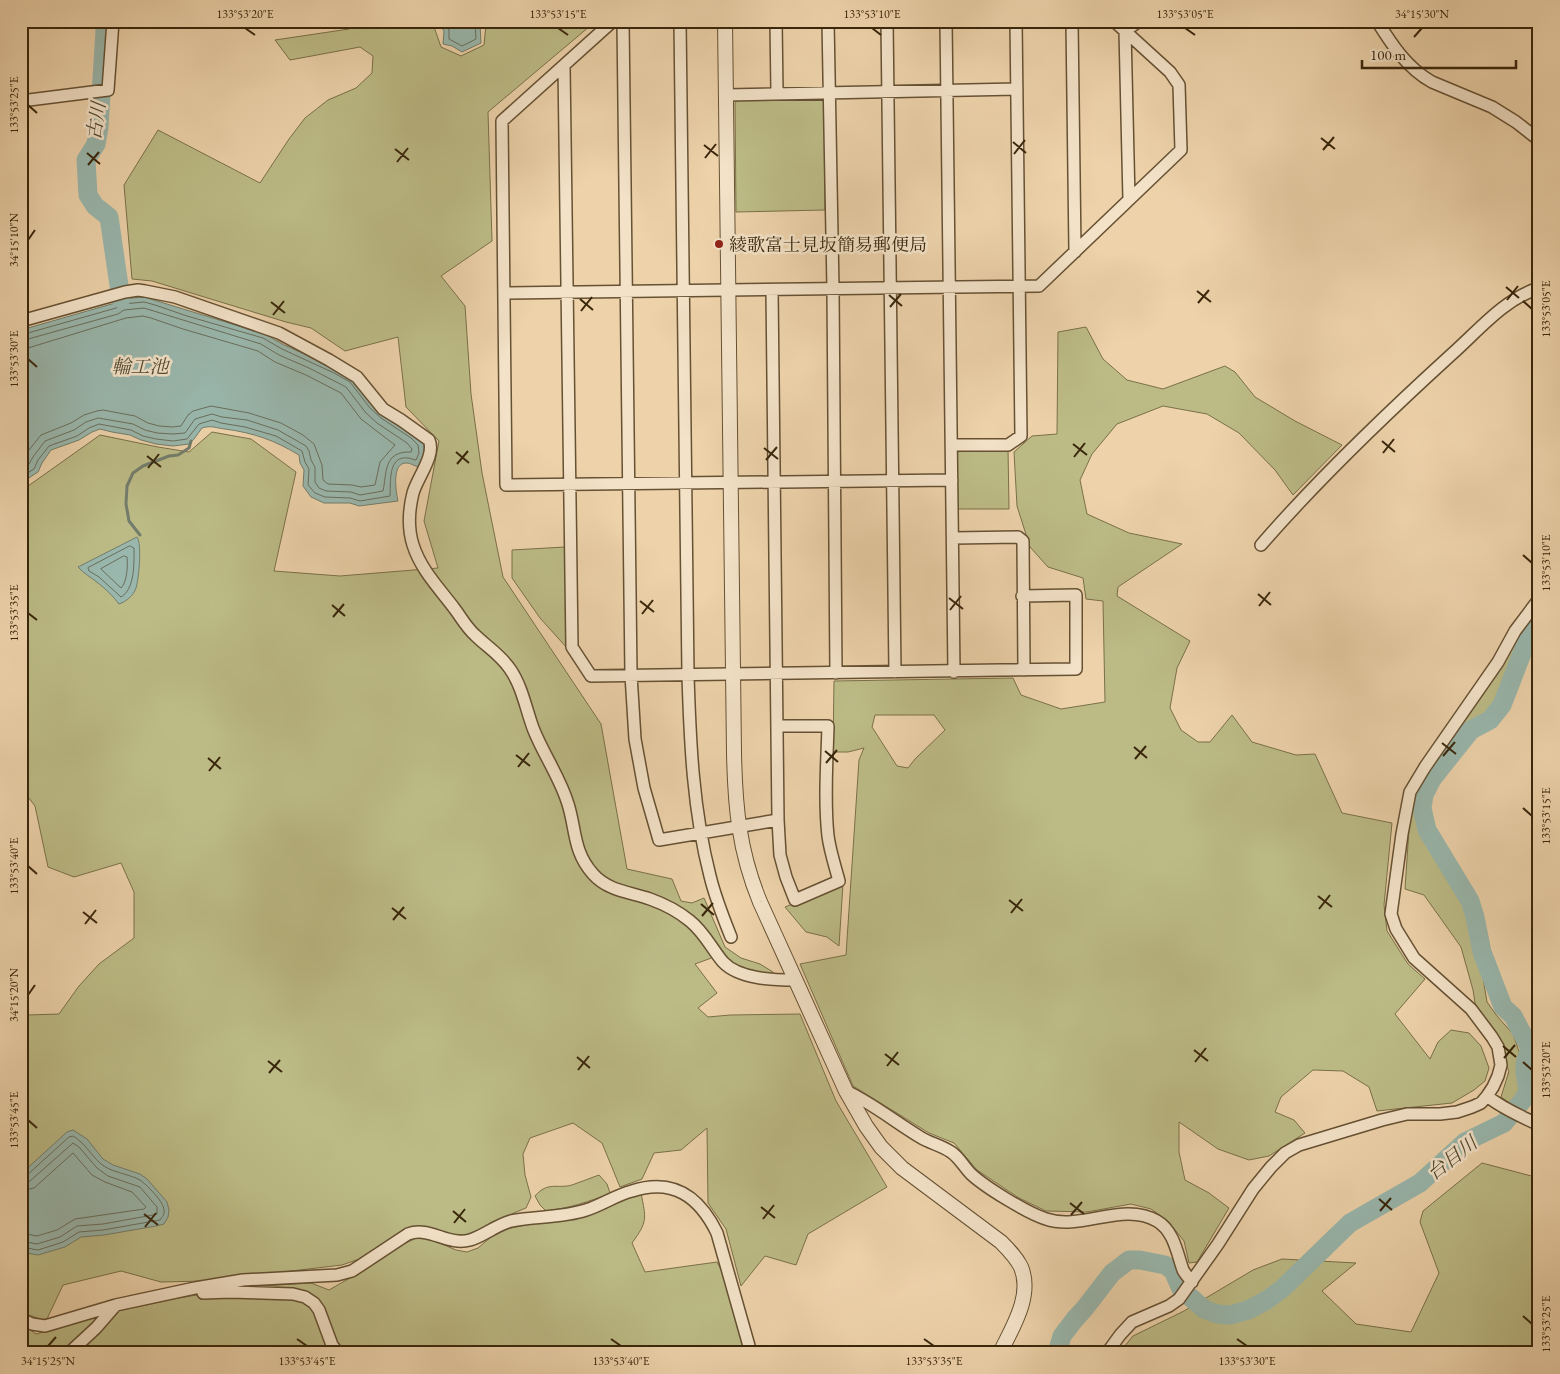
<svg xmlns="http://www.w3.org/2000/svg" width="1560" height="1374" font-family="'EB Garamond','Noto Serif JP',serif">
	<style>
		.green { fill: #bcbb86; stroke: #7a7048; fill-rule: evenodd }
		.water { fill: #99b7ad; stroke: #737d6c }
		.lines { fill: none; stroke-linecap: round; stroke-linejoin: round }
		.shore { stroke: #696e5c; stroke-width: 1 }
		.stream { stroke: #737d6c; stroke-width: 3 }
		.river { stroke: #99b7ad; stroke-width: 19 }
		.minor-casing { stroke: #665133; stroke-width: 14 }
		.tertiary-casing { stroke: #665133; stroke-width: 16 }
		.minor { stroke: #f3e2c8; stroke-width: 11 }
		.tertiary { stroke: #f3e2c8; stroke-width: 14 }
		.ticks { fill: none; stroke: #39260b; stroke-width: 2 }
		.poi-dot { fill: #8f2418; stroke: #f3e2c8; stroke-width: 2 }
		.labels { text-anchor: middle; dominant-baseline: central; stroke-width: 5; stroke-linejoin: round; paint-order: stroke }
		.poi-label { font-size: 18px; fill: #39260b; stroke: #f3e2c8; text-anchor: start }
		.water-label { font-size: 19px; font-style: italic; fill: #514a34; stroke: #f3e2c8 }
		.neatline { fill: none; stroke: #39260b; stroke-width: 2 }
		.ticks-label { font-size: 12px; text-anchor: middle; fill: #39260b }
	</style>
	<rect width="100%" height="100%" fill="#edd2aa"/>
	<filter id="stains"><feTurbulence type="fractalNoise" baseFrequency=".004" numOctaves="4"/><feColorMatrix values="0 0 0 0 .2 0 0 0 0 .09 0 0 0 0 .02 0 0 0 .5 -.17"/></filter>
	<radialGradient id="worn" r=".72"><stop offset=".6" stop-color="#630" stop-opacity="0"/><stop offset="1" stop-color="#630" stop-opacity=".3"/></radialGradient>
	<path class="green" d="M348,21H432L441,47L461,56L484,45L486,24L484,21H596L488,112L492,241L441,276L465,306L471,394L482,473L503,577L601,724L627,869L672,879L681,901L692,903L704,898L725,947L741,958L760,964L773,972L772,975L737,967L714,957L695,964L717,993L698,1008L708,1017L730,1015L800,1014L836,1101L887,1187L808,1234L796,1265L765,1256L741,1286L726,1229L708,1203L707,1128L681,1150L654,1153L642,1179L620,1187L602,1143L573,1123L530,1138L523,1154L525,1175L531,1197L526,1208L492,1222L472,1235H458L419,1227L404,1231L368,1256L342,1265L207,1281L161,1282L121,1271L63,1285L46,1321L26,1314L21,1308V1012L27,1015L59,1014L79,986L99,964L134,938V892L121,863L74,877L48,867L35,806L21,788V491L100,435L158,447L189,452L212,432L251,439L296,472L274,571L340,576L438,568L424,521L439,441L406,407L398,337L345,351L311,328L286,322L152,281L132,279L124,185L158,130L260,183L289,139L305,118L328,100L356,88L372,73L373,56L360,47L290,60L275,40L349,29Z
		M819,97L824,101L825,210L736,212L735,103L739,99Z
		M1086,327L1103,359L1127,380L1163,389L1225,366L1235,372L1255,397L1295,421L1342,445L1293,495L1275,470L1239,433L1207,414L1163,406L1117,424L1092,454L1080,480L1087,514L1129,533L1182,544L1118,587L1117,596L1190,641L1177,668L1170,708L1181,730L1198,742H1210L1232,715L1252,742L1296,755L1315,754L1342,813L1392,823L1384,905L1387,931L1408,964L1425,979L1395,1014L1430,1059L1438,1042L1451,1030L1469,1033L1481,1046L1489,1068L1485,1081L1474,1090L1452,1103L1377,1111L1369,1087L1343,1071L1313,1070L1281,1097L1275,1112L1294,1120L1305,1133L1269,1156L1249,1160L1218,1149L1179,1122V1152L1185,1180L1209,1193L1229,1208L1197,1262L1189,1263L1184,1241L1168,1221L1151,1209L1131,1204L1087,1212L1046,1211L1019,1198L977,1170L954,1143L929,1133L853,1086L800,964L846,955L859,760L864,748L848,752H833L834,681L1013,678L1021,695L1061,709L1105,702L1103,601L1086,599L1083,578L1048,567L1030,547L1017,506L1014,452L1032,436L1057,434L1058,332ZM875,715H934L945,730L915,759L908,768L897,766L872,727Z
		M1008,448L1009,509H958L957,454L960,449Z
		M565,547L567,648L540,618L512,578V550Z
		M1539,608V615L1529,626L1499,698L1487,716L1470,725L1449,753L1422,791L1417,808L1421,833L1439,866L1466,906L1481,966L1487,1002L1497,1016L1513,1034L1522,1060L1519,1075L1523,1092L1514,1106L1501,1097L1509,1071L1475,1003L1473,990L1461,947L1424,895L1405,889L1409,829L1414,794L1436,760L1504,663L1519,633Z
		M843,884L839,946L827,937L806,932L785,907Z
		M1482,1163L1539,1178V1353H1119L1133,1336L1184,1311L1253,1270L1282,1259L1356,1263L1322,1291L1356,1324L1411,1332L1439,1273L1420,1222L1423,1211Z
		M599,1175L607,1184L610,1193C589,1202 569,1208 546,1211L540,1205L535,1196C548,1181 557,1189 572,1185C581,1182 590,1178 599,1175Z
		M641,1193C646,1219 648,1221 632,1243L645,1272L717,1262L725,1277L746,1353H21V1323L36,1334L118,1311L179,1298L245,1287L311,1283L329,1290L357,1274L399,1246L419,1237L428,1238L456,1250L467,1252L478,1248L498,1231L525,1225L586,1216Z"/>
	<path class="water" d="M437,21H479L480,24L481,43L462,52L452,46L443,44L444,31Z
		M144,297L265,334L284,345L314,358L353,378L424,444V454L418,467C415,466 410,463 407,463C391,462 396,492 398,501L359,506L350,503H324L311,497L303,486L304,470L300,463L299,455C274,440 254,433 225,429C216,428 211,425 202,428L194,439L189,444L173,446L156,444L141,440L130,435L112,432L100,429L92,432L79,440L51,450L42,463L38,472L21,483V330L115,303L121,299Z
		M137,537C142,544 139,578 136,588C133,596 127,601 119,604C113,596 106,589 98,583C91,577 84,574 78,567Z
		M73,1130L87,1139L103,1159L113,1165L140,1174L147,1179L167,1202L169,1210L168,1217L164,1224L156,1226L104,1235L81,1237L65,1247L38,1255L21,1252V1174L67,1132Z"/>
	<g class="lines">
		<path class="shore" d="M443,21L449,30V39L462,46L476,39L475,21
			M21,335L116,308L123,304L144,302L155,305L187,316L263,338L282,349L334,373L350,382L370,408L381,418L411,438L418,445L419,453L416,460C413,460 411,458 408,458C387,455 391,485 390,496L360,501L350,498L325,497L315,493L308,485L309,469L305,462L302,451L276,436L245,427L221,423L212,420L199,424L187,439L173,441L156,439L143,436L131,430L99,424L89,428L77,436L49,446L38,460L34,469L21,477
			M21,341L118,314L124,310L144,308L261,344L279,355L309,368L346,387L366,413L377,423L407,443L412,449L411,452C383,451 387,473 383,491L360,495L351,492L326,491L319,488L315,482V467L311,460L309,451L306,446L278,430L247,420L222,417L212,414L195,419L185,433L173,434L157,433L145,430L133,424L98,418L86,422L74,430L45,441L33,457L29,464L21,469
			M21,348H28L126,318L143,316L151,318L183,329L258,351L275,362L306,375L341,393L361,419L395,445L380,462L375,485L361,487L352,485L328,484L323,480L322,465L314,444L303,435L281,423L249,413L211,406L193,411L188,415L181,426L173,427L159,426L148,423L135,416L103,410L97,411L84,415L71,423L41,435L21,460
			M130,546L134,548C134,563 135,589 121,597L99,577L89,571L88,568Z
			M124,556L127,557C128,566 127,582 121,588L101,569Z
			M21,1177L26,1176L69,1137L73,1136C85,1143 90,1154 100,1163C111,1173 127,1173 140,1180C146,1184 164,1202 164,1210C165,1214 162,1217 160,1220L103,1230L79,1232L63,1242L38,1250L21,1247
			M21,1184L30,1181L73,1143L79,1147L97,1168L108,1176L140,1187L157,1207V1214L153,1215L103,1224L77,1226L60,1237L37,1244L21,1241
			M21,1191L34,1188L73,1153L92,1175L105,1182L132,1192L146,1207L144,1209L75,1219L57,1230L37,1236L21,1233"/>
		<path class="stream" d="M140,535L129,521L126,504L127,486L133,473L143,466L169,456L178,455L189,448L191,441"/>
		<path class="river" d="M104,21L105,30L99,127L96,144L86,160L88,195L95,206L109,217L121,299
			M1057,1353L1062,1336L1075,1319L1085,1308L1112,1273L1129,1260H1140L1165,1265L1173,1271L1181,1289L1204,1309L1217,1314L1230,1315L1248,1310L1267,1300L1283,1288L1350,1223L1420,1183L1465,1142L1504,1123L1523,1100L1528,1091L1525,1073V1064L1530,1048L1513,1016L1503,1007L1482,952L1475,917L1470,901L1427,830L1422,808L1424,795L1432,779L1471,730L1490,720L1502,705L1528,638L1539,625"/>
		<g class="minor-casing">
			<path id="minor" d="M613,21L502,121L506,485L952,480
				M623,21L631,675L635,739L644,788L659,840L778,820
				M680,21L688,675C690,742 693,810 710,876C715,897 723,917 731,937
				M776,21L777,93
				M828,21L833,289L836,673
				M887,21L895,672
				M946,21L954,672
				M1072,21L1075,252
				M1377,21C1392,45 1407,68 1432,82L1492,107L1516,122L1539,140
				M564,66L572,647L591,676L1076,669V595L1022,596
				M726,95L1017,89
				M21,101L108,90L113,21
				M1129,200L1125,31L1139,21
				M772,290L778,820L780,855L786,877L795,900L839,881C835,866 830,851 828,836C824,800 827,762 828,726H777
				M504,293L1039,286L1181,150L1179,85L1170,72L1114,21
				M21,321L125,292L138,290L145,291L175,297L279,333L329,360L357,377L383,409L401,420L429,440C436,455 417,478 413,493C409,509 408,529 413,545C421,570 439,588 454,608C461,617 466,627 475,635C486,646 501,655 510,669C522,686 526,709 533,728C543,754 560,777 568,804C576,829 573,852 593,874C608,891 630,892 650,899C664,904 679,912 690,921C704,932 712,949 723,962C739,979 773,980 795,980
				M952,445H1008L1021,436L1016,21
				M953,538L1018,537L1023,541L1024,670
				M1261,545C1320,477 1385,415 1452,354C1478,331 1504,299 1539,288
				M846,1091C872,1103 895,1122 920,1137C929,1143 941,1145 951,1152C959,1157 964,1167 971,1174C985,1187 1027,1213 1046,1219C1082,1231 1123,1201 1157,1221C1174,1231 1177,1253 1183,1270C1185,1274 1189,1278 1192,1282
				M1487,1096C1503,1109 1521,1116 1539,1125
				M203,1293L230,1292L293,1294L305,1297L314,1303L319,1310L332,1345L338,1353
				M21,1319L32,1324L45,1326L116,1305L195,1288L243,1280L337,1275L352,1271L408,1234C430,1226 447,1246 470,1240C484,1236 496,1225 511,1221C536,1216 562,1218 586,1210C602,1205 616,1195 632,1191C673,1178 699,1196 717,1233L751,1353
				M69,1353L96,1328L116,1305
				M1107,1353L1120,1335L1132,1322L1169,1306L1179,1299L1218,1244L1253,1189L1271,1167L1285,1153L1299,1145L1382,1120L1407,1114H1440L1457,1112L1472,1107L1481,1103L1487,1096L1493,1087L1498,1076L1501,1065L1498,1047L1492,1037L1471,1009L1414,958L1396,929L1391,914L1402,834L1410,792L1425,767L1498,662L1515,631L1539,599"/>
		</g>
		<g class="tertiary-casing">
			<path id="tertiary" d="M725,21L734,752C735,807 739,851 760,902L846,1091L866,1126L881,1147L902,1168L1001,1242C1009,1250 1016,1257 1021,1267C1033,1296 1012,1328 1000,1353"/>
		</g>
		<use href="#minor" class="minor"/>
		<use href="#tertiary" class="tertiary"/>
	</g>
	<path class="ticks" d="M245,28L255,35M558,28L568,35M872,28L881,35M1185,28L1195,35M1414,37L1422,28M28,105L37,113M1321,138L1335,149M1013,142L1026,153M704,145L718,156M395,149L409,160M1323,150L1334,137M87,153L100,164M1014,154L1025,140M705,158L716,144M397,162L408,148M88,165L99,152M28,240L35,230M1506,287L1519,298M1197,291L1211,302M889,295L902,306M580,299L593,310M1507,300L1518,286M1523,301L1532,309M271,302L285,313M1198,303L1209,290M890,307L901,294M581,311L592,297M273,315L284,301M28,359L37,367M1382,441L1395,452M1073,444L1087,455M764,448L778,459M456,452L469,463M1383,453L1394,439M147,456L161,467M1074,457L1085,443M766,460L777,447M457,464L468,451M148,468L159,454M1523,555L1532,563M1258,594L1271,605M949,598L963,609M640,601L654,612M332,605L345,616M1259,606L1270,592M950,610L961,596M28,613L37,620M642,614L653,600M333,617L344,604M1442,743L1456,754M1134,747L1147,758M825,751L838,762M516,755L530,766M1443,756L1455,742M208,758L221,769M1135,759L1146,746M826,763L837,750M518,767L529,753M209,771L220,757M1523,808L1532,816M28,866L37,874M1318,896L1332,907M1009,900L1023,911M701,904L714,915M392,908L406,919M1319,909L1330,895M83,912L97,923M1011,913L1022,899M702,916L713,903M393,920L404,907M85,924L96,910M28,995L35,985M1503,1046L1516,1057M1194,1050L1208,1061M885,1054L899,1065M577,1057L590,1068M1504,1058L1515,1045M268,1061L282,1072M1195,1062L1206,1048M1523,1062L1532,1070M887,1066L898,1052M578,1070L589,1056M269,1073L280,1060M28,1120L37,1128M1379,1199L1392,1210M1070,1203L1084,1214M761,1207L775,1218M453,1211L466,1222M1380,1211L1391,1198M144,1214L158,1225M1071,1215L1082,1202M763,1219L774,1205M454,1223L465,1209M145,1227L156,1213M1523,1316L1532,1324M297,1339L307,1346M611,1339L621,1346M924,1339L934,1346M1237,1339L1247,1346M48,1346L56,1337"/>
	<circle class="poi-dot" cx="719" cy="244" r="5"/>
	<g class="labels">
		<g class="poi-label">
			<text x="729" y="244">綾歌富士見坂簡易郵便局</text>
		</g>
		<g class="water-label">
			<text transform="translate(96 121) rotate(-82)">古川</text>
			<text x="140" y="366">輪工池</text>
			<text transform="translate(1452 1158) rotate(-38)">台目川</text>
		</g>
	</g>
	<rect width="1560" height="1374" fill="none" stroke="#edd2aa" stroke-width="55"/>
	<path d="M1362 60v8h154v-8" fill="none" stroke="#39260b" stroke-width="2.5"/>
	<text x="1370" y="60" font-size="15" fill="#39260b" stroke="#f3e2c8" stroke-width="4" paint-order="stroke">100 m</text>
	<rect x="28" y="28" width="1504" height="1318" class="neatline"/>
	<g class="ticks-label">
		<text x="245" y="18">133°53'20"E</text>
		<text x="558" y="18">133°53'15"E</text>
		<text x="872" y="18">133°53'10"E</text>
		<text x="1185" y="18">133°53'05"E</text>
		<text x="1422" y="18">34°15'30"N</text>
		<text transform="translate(14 105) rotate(-90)" y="4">133°53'25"E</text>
		<text transform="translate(14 240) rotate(-90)" y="4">34°15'10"N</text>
		<text transform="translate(1546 309) rotate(-90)" y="4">133°53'05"E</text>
		<text transform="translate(14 359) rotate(-90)" y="4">133°53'30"E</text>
		<text transform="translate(1546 563) rotate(-90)" y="4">133°53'10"E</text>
		<text transform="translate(14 613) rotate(-90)" y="4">133°53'35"E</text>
		<text transform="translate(1546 816) rotate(-90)" y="4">133°53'15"E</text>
		<text transform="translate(14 866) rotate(-90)" y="4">133°53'40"E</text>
		<text transform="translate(14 995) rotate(-90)" y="4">34°15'20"N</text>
		<text transform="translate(1546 1070) rotate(-90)" y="4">133°53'20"E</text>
		<text transform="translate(14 1120) rotate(-90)" y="4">133°53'45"E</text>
		<text transform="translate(1546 1324) rotate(-90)" y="4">133°53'25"E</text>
		<text x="48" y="1365">34°15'25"N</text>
		<text x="307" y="1365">133°53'45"E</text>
		<text x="621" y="1365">133°53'40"E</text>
		<text x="934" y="1365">133°53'35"E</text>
		<text x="1247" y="1365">133°53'30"E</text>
	</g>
	<rect width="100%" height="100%" filter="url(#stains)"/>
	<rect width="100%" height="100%" fill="url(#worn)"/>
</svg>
